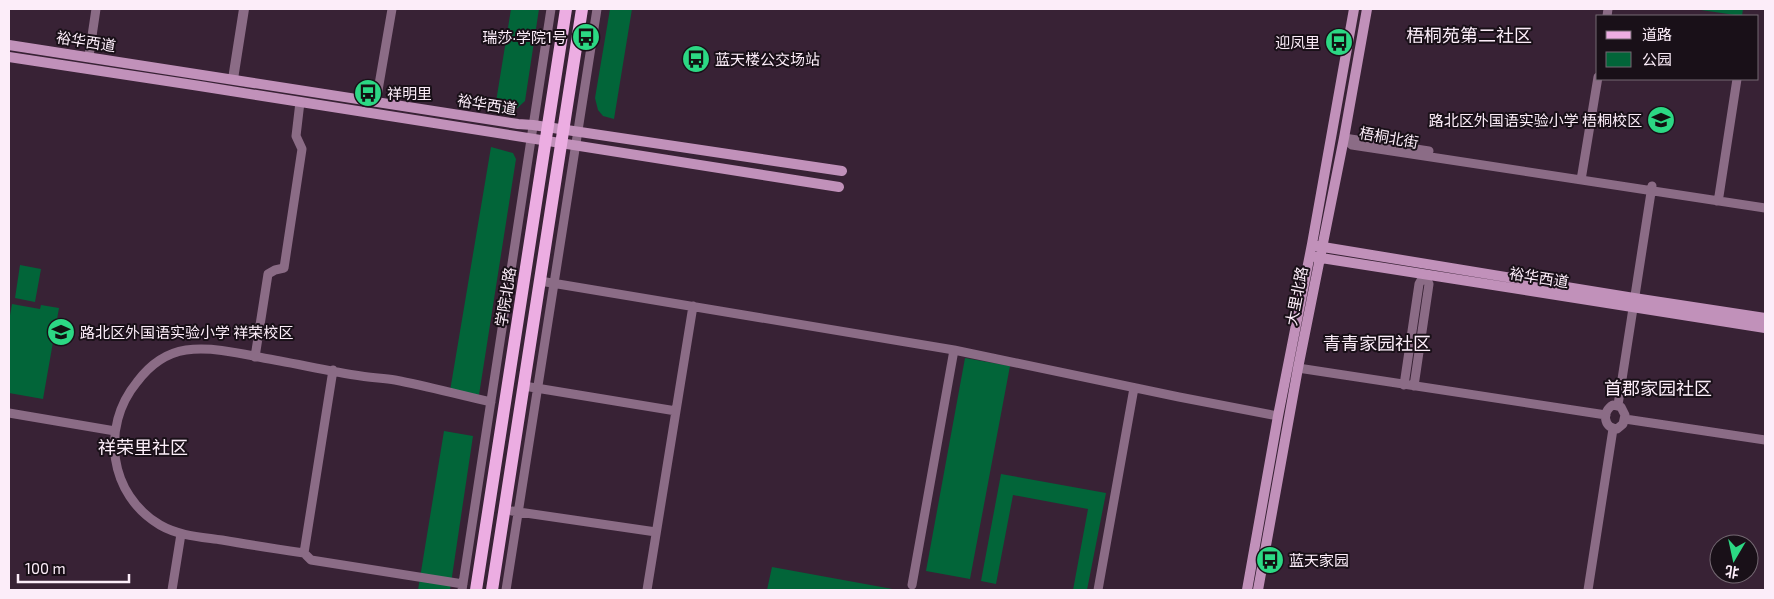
<svg xmlns="http://www.w3.org/2000/svg" width="1774" height="599" font-family="'Exo 2','Noto Sans SC',sans-serif">
	<style>
		.green { fill: #026539 }
		.lines { fill: none; stroke-linecap: round; stroke-linejoin: round }
		.minor { stroke: #8b6c86; stroke-width: 9 }
		.tertiary { stroke: #8b6c86; stroke-width: 10 }
		.secondary { stroke: #c191ba; stroke-width: 10 }
		.primary { stroke: #ecade2; stroke-width: 12 }
		.labels { text-anchor: middle; dominant-baseline: central; stroke-width: 4; stroke-linejoin: round; paint-order: stroke }
		.poi-label { font-size: 15px; fill: #fcedf9; stroke: #191018; text-anchor: start }
		.street-label { font-size: 15px; fill: #fcedf9; stroke: #191018 }
		.quarter-label { font-size: 18px; fill: #fcedf9; stroke: #191018 }
	</style>
	<rect width="100%" height="100%" fill="#382235"/>
	<path class="green" d="M511,9H539L525,101L513,112L495,108Z
		M610,9H632L614,119L603,116L598,110L595,98Z
		M1694,9H1743L1742,16Z
		M491,147L513,153L516,159L479,395L450,391Z
		M20,265L41,269L35,302L15,298Z
		M12,304L40,309L41,305L59,308L43,399L9,393V321Z
		M965,358L1010,366L970,579L926,571Z
		M444,431L473,436L450,590H418Z
		M1001,474L1106,493L1087,590H1073L1088,509L1013,495L996,584L981,581Z
		M772,567L898,590H767Z"/>
	<g class="lines">
		<path class="minor" d="M1607,16L1608,9
			M89,56L96,9
			M376,102L392,9
			M1344,138L1352,145L1765,208
			M1344,138L1429,151
			M1581,180L1598,77
			M1717,201L1719,196L1737,79
			M540,281L954,350L1179,397L1278,416
			M255,357L268,274L275,270L284,268L302,149L296,136L300,102
			M1298,368L1606,415
			M333,370L304,553C277,549 250,545 222,540C202,537 179,536 160,525C109,495 100,427 137,382C149,366 166,353 186,350C217,346 250,356 280,361C307,366 334,372 361,376C373,378 384,378 395,380C427,386 459,395 491,402
			M1404,385L1419,284L1424,275
			M524,386L676,411
			M1414,386L1429,284L1424,275
			M1613,405L1621,407L1625,415L1623,424L1617,429C1603,428 1602,411 1613,405Z
			M1618,405L1652,186
			M9,413L115,431
			M1625,419L1765,440
			M512,511L656,532
			M304,553L311,560L463,584
			M912,585L954,350
			M172,590L181,534
			M462,590L551,9
			M506,590L597,9
			M647,590L693,306
			M1098,590L1134,388
			M1588,590L1613,429"/>
		<path class="tertiary" d="M233,79L244,9"/>
		<path class="secondary" d="M9,45L518,124L533,125L842,171
			M9,57C286,98 562,145 839,187
			M1317,246L1634,298L1765,318
			M1315,257L1765,328
			M1247,590L1278,416L1312,244L1354,9
			M1258,590L1298,368L1344,138L1367,9"/>
		<path class="primary" d="M476,590L566,9
			M492,590L582,9"/>
	</g>
	<defs>
		<g id="bus-disc" transform="scale(1.4375)"><circle r="9.5" fill="#2cd884" stroke="#191018"/><path d="M-5-6H5V4H4V6H2V4H-2V6H-4V4H-5ZM-3.5-4V0h7V-4ZM-3.5 1.2v1.5H-2V1.2ZM2 1.2v1.5H3.5V1.2Z" fill="#111"/></g>
		<g id="school-disc" transform="scale(1.4375)"><circle r="9.5" fill="#2cd884" stroke="#191018"/><path d="M0-5L7-2L0 1L-7-2ZM-4 1L0 2.5L4 1V4Q0 6-4 4Z" fill="#111"/></g>
	</defs>
	<g fill-rule="evenodd">
		<use href="#bus-disc" x="586" y="37"/>
		<use href="#bus-disc" x="1339" y="42"/>
		<use href="#bus-disc" x="696" y="59"/>
		<use href="#bus-disc" x="368" y="93"/>
		<use href="#school-disc" x="1661" y="120"/>
		<use href="#school-disc" x="61" y="332"/>
		<use href="#bus-disc" x="1270" y="560"/>
	</g>
	<g class="labels">
		<g class="poi-label">
			<text x="567" y="37" text-anchor="end">瑞莎·学院1号</text>
			<text x="1320" y="42" text-anchor="end">迎凤里</text>
			<text x="715" y="59">蓝天楼公交场站</text>
			<text x="387" y="93">祥明里</text>
			<text x="1642" y="120" text-anchor="end">路北区外国语实验小学 梧桐校区</text>
			<text x="80" y="332">路北区外国语实验小学 祥荣校区</text>
			<text x="1289" y="560">蓝天家园</text>
		</g>
		<g class="street-label">
			<text transform="translate(86 41) rotate(9)">裕华西道</text>
			<text transform="translate(487 104) rotate(9)">裕华西道</text>
			<text transform="translate(1389 137) rotate(10)">梧桐北街</text>
			<text transform="translate(1539 277) rotate(9)">裕华西道</text>
			<text transform="translate(1296 296) rotate(-79)">大里北路</text>
			<text transform="translate(505 297) rotate(-81)">学院北路</text>
		</g>
		<g class="quarter-label">
			<text x="1469" y="35">梧桐苑第二社区</text>
			<text x="1377" y="343">青青家园社区</text>
			<text x="1658" y="388">首郡家园社区</text>
			<text x="143" y="447">祥荣里社区</text>
		</g>
	</g>
	<rect width="1774" height="599" fill="none" stroke="#fcedf9" stroke-width="20"/>
	<rect x="1596" y="15" width="162" height="65" fill="#191018" stroke="#746872"/>
	<rect x="1606" y="31" width="25" height="8" fill="#ecade2" stroke="#746872"/>
	<text x="1642" y="40" font-size="15" fill="#fcedf9">道路</text>
	<rect x="1606" y="52" width="25" height="15" fill="#026539" stroke="#746872"/>
	<text x="1642" y="65" font-size="15" fill="#fcedf9">公园</text>
	<g transform="translate(1734 559) rotate(189)"><circle r="24" fill="#191018" stroke="#746872"/>
	<path d="M0-4L9 19L0 12L-9 19Z" fill="#2cd884"/>
	<text y="-8" font-size="14" font-weight="bold" text-anchor="middle" fill="#fcedf9">北</text>
	</g>
	<path d="M18 574v8h111v-8" fill="none" stroke="#fcedf9" stroke-width="2.5"/>
	<text x="25" y="574" font-size="15" fill="#fcedf9" stroke="#191018" stroke-width="4" paint-order="stroke">100 m</text>
</svg>
